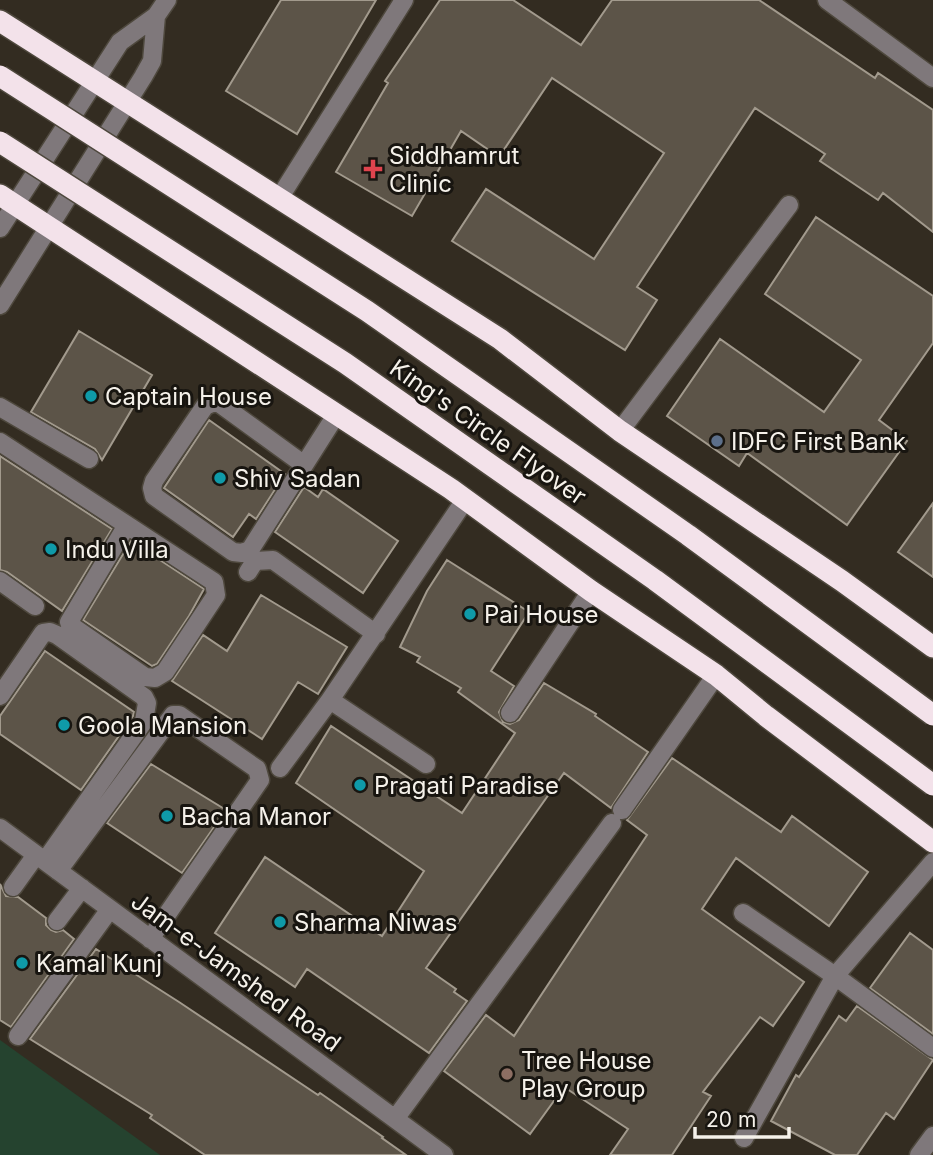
<svg xmlns="http://www.w3.org/2000/svg" width="933" height="1155" font-family="Inter,sans-serif">
	<style>
		.green { fill: #25432f }
		.building { fill: #5c5448; stroke: #a29a8d; stroke-width: 2 }
		.lines { fill: none; stroke-linecap: round; stroke-linejoin: round }
		.minor-casing { stroke: #4e483d; stroke-width: 21 }
		.highway-casing { stroke: #4e483d; stroke-width: 24 }
		.minor { stroke: #7f787b; stroke-width: 18 }
		.highway { stroke: #f3e2ea; stroke-width: 21 }
		.highway-bridge-casing { stroke: #4e483d; stroke-width: 24; stroke-linecap: butt }
		.highway-bridge { stroke: #f3e2ea; stroke-width: 21 }
		.health-dot { fill: #e0444e; stroke: #181510; stroke-width: 2.5 }
		.culture-dot { fill: #0f9aa8; stroke: #181510; stroke-width: 2.5 }
		.service-dot { fill: #5c6f8a; stroke: #181510; stroke-width: 2.5 }
		.education-dot { fill: #8d6e63; stroke: #181510; stroke-width: 2.5 }
		.labels { text-anchor: middle; dominant-baseline: central; stroke-width: 6; stroke-linejoin: round; paint-order: stroke }
		.poi-label { font-size: 24px; fill: #f5f1ea; stroke: #181510; text-anchor: start }
		.street-label { font-size: 24px; fill: #f5f1ea; stroke: #181510 }
	</style>
	<rect width="100%" height="100%" fill="#332c21"/>
	<path class="green" d="M0,1040L160,1155H0Z"/>
	<path class="building" d="M281,0H376L297,134L226,91Z
		M440,0H513L581,45L612,0H759L875,78L878,73L933,110V232L883,193L878,200L820,161L825,154L755,108L637,287L657,300L625,350L452,241L486,189L594,259L664,153L552,78L499,157L461,131L412,216L336,172L388,83L385,81Z
		M816,217L933,296V343L879,420L907,441L847,525L747,453L739,466L667,416L720,339L824,412L861,360L765,294Z
		M79,331L152,375L102,460L95,449L31,412Z
		M209,420L285,474L256,519L249,514L233,537L164,488Z
		M0,456L112,529L62,611L7,572L0,570Z
		M304,487L318,497L323,489L398,541L363,593L275,532Z
		M933,503V577L898,552Z
		M131,541L204,589L189,616L157,664L152,666L83,620Z
		M447,560L529,612L491,671L514,686L499,712L503,722L510,724L519,720L544,683L596,714L595,716L648,752L611,808L564,773L426,968L456,989L454,992L467,1001L429,1053L307,969L295,987L215,933L265,857L382,936L424,871L296,783L331,726L462,813L515,733L458,692L461,688L417,662L420,657L400,647L427,591Z
		M261,595L347,647L318,694L298,682L262,739L172,681L203,635L227,651Z
		M45,651L134,712L133,716L81,790L0,734V716Z
		M672,758L781,832L792,816L868,872L829,926L736,858L702,909L804,982L773,1026L760,1017L703,1092L711,1096L672,1155H610L628,1129L564,1087L530,1134L444,1071L486,1015L514,1036L647,835L627,820Z
		M151,764L226,810L182,873L107,823Z
		M0,884L6,896L18,897L46,918V925L51,930L56,932L63,930L74,939L11,1027L0,1020Z
		M910,933L933,950V1034L870,988Z
		M96,949L179,1002L318,1095L320,1093L383,1137L382,1138L406,1155H205L150,1118L152,1115L30,1039Z
		M857,1006L933,1060L894,1119L886,1113L857,1155H835L771,1121L796,1075L799,1077L839,1016L846,1021Z"/>
	<g class="lines">
		<g class="minor-casing">
			<path id="minor" d="M827,0L933,78
				M280,197L404,0
				M0,228L120,42L156,16
				M0,305L143,77L152,61L156,16L167,0
				M0,407L89,459
				M620,431L789,205
				M0,442L214,582L216,595L165,672L155,678L145,677L70,625L69,622L127,525
				M303,464L219,403H212L205,406L154,481L152,488L154,496L233,552L242,553L250,550L336,415
				M248,572L255,561L273,560L376,634
				M0,581L35,606
				M0,696L43,633L50,632L57,635L144,697L147,703L144,721L45,861
				M330,700L426,764
				M510,713L591,591
				M280,768L330,700L465,500
				M622,810L716,675
				M0,828L444,1155
				M58,871L173,715H179L257,769L260,780L150,939
				M13,887L36,855
				M743,913L835,976L933,1048
				M57,921L82,888
				M18,1036L110,909
				M395,1119L612,823
				M744,1138L835,976L933,862
				M919,1155L933,1136"/>
		</g>
		<g class="highway-casing">
			<path id="highway" d="M0,21L500,339L620,431L842,581L933,647
				M0,195L451,489L591,591L716,675L766,716L933,842"/>
		</g>
		<use href="#minor" class="minor"/>
		<use href="#highway" class="highway"/>
		<g class="highway-bridge-casing">
			<path id="highway-bridge" d="M0,76L367,311L688,535L933,715
				M0,142L345,363L655,580L933,785"/>
		</g>
		<use href="#highway-bridge" class="highway-bridge"/>
	</g>
	<path class="health-dot" d="M369.5 158.5h7v7h7v7h-7v7h-7v-7h-7v-7h7z"/>
	<g class="culture-dot">
		<circle cx="91" cy="396" r="7"/>
		<circle cx="220" cy="478" r="7"/>
		<circle cx="51" cy="549" r="7"/>
		<circle cx="470" cy="614" r="7"/>
		<circle cx="64" cy="725" r="7"/>
		<circle cx="360" cy="785" r="7"/>
		<circle cx="167" cy="816" r="7"/>
		<circle cx="280" cy="922" r="7"/>
		<circle cx="22" cy="963" r="7"/>
	</g>
	<circle class="service-dot" cx="717" cy="441" r="7"/>
	<circle class="education-dot" cx="507" cy="1074" r="7"/>
	<g class="labels">
		<g class="poi-label">
			<text x="389" y="155">Siddhamrut<tspan x="389" dy="28">Clinic</tspan></text>
			<text x="105" y="396">Captain House</text>
			<text x="731" y="441">IDFC First Bank</text>
			<text x="234" y="478">Shiv Sadan</text>
			<text x="65" y="549">Indu Villa</text>
			<text x="484" y="614">Pai House</text>
			<text x="78" y="725">Goola Mansion</text>
			<text x="374" y="785">Pragati Paradise</text>
			<text x="181" y="816">Bacha Manor</text>
			<text x="294" y="922">Sharma Niwas</text>
			<text x="36" y="963">Kamal Kunj</text>
			<text x="521" y="1060">Tree House<tspan x="521" dy="28">Play Group</tspan></text>
		</g>
		<g class="street-label">
			<text transform="translate(488 432) rotate(35)">King's Circle Flyover</text>
			<text transform="translate(236 972) rotate(36)">Jam-e-Jamshed Road</text>
		</g>
	</g>
	<path d="M695 1127v10h94v-10" fill="none" stroke="#f5f1ea" stroke-width="3.5"/>
	<text x="706" y="1127" font-size="21" fill="#f5f1ea" stroke="#181510" stroke-width="5" paint-order="stroke">20 m</text>
</svg>
